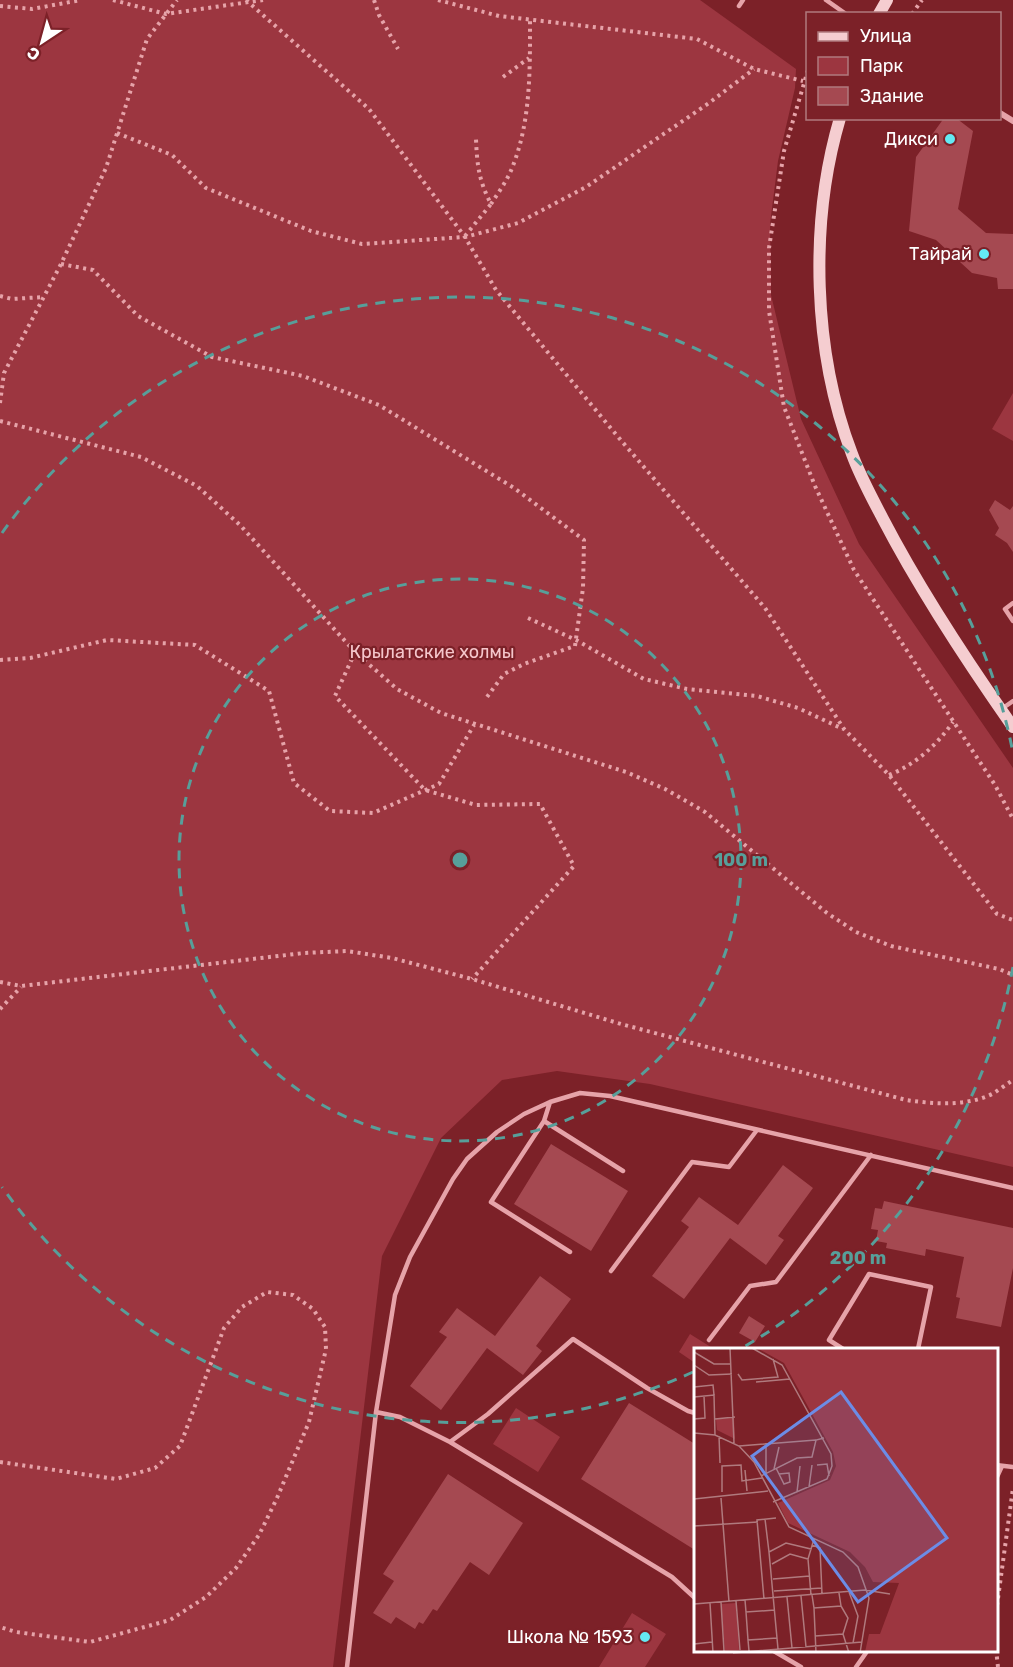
<svg xmlns="http://www.w3.org/2000/svg" width="1013" height="1667" font-family="Rubik,sans-serif">
	<style>
		.green { fill: #9c3640 }
		.building { fill: #a54951 }
		.lines { fill: none; stroke-linecap: round; stroke-linejoin: round }
		.path { stroke: #e6a3a9; stroke-width: 4; stroke-dasharray: 3 4.5; stroke-linecap: butt }
		.lane { stroke: #e6a3a9; stroke-width: 4.5 }
		.street { stroke: #e6a3a9; stroke-width: 6 }
		.secondary { stroke: #f5cdd0; stroke-width: 12 }
		.ring { fill: none; stroke: #579f9a; stroke-width: 3; stroke-dasharray: 10 8 }
		.poi-dot { fill: #64e9f3; stroke: #7c2128; stroke-width: 2 }
		.labels { text-anchor: middle; dominant-baseline: central; stroke-width: 4.5; stroke-linejoin: round; paint-order: stroke }
		.poi-label { font-size: 18px; fill: #fff; stroke: #7c2128; text-anchor: end }
		.park-label { font-size: 18px; fill: #f5c6cb; stroke: #7c2128 }
		.inset-road { fill: none; stroke: #b07a7e; stroke-width: 1.5 }
		.view { fill: #6c8ce6; fill-opacity: 0.15; stroke: #6c8ce6; stroke-width: 3 }
		.inset-edge { fill: none; stroke: #fff; stroke-width: 3 }
		.centre { fill: #579f9a; stroke: #7c2128; stroke-width: 3 }
		.ring-label { font-size: 18px; text-anchor: middle; font-weight: bold; fill: #579f9a; stroke: #7c2128; stroke-width: 4.5; stroke-linejoin: round; paint-order: stroke }
	</style>
	<rect width="100%" height="100%" fill="#7c2128"/>
	<path class="green" d="M0,0H700L796,69L795,88L778,161L770,224L771,295L801,419L859,544L1013,768V1167L650,1084L557,1071L502,1080L441,1138L382,1256L333,1667H0Z
		M1013,393V441L992,429Z
		M690,1334L714,1349H695V1363L679,1352Z
		M516,1408L560,1437L538,1472L493,1444Z
		M632,1613L666,1634L645,1667H599Z"/>
	<path class="building" d="M944,118H956L973,131L958,209L986,233L1013,234V289H998L997,278L972,273L936,240L909,231L916,157Z
		M995,500L1010,510L1013,506V552L1007,543L995,535L999,528L989,510Z
		M551,1144L628,1191L591,1251L514,1204Z
		M783,1165L813,1188L778,1236L784,1240L766,1265L730,1238L684,1299L652,1276L689,1227L681,1221L699,1197L738,1225Z
		M884,1201L1013,1228V1268L1001,1327L956,1318L960,1298L956,1297L964,1257L926,1249L925,1256L886,1248L887,1243L876,1241L878,1230L871,1229L875,1208L882,1209Z
		M540,1276L571,1299L536,1346L542,1351L523,1375L487,1348L441,1410L410,1386L447,1337L439,1332L457,1308L495,1336Z
		M749,1316L765,1326L755,1342L739,1333Z
		M629,1403L695,1444V1550L581,1479Z
		M448,1474L523,1523L489,1575L470,1562L437,1611L433,1609L423,1624L419,1622L415,1629L396,1617L391,1624L373,1613L394,1581L383,1574Z"/>
	<g class="lines">
		<path class="path" d="M113,0L166,14L263,0
			M246,0L369,109L465,237L496,290L619,438L765,608L844,729L889,775L997,914L1013,920
			M374,0L379,15L398,49
			M438,0L499,16L697,39L754,69L803,81
			M0,6L32,9L81,0
			M912,14L922,0
			M808,70L784,151L769,248V311L784,407L815,486L854,570L995,785L1013,819
			M503,77L529,58
			M117,133L172,155L206,188L311,231L362,244L465,237L518,223L586,187L709,103L754,69
			M491,204C498,193 507,181 512,168C531,122 530,68 530,20
			M465,236L491,204C479,181 477,165 476,139
			M61,264L93,270L138,316L212,357L303,376L379,405L514,488L584,540L583,588L575,646L524,664L504,674L487,697
			M0,296L12,299L43,297
			M0,403L4,373L61,264L106,168L147,39L177,0
			M0,421L141,457L197,486L240,525L355,652L397,689L441,713L626,772L665,789L705,812L827,913L856,932L891,946L999,969L1013,975
			M528,618L576,640L644,679L687,689L757,696L798,708L843,729
			M355,652L335,696L425,790L476,805L540,804L574,866L472,979
			M0,660L30,658L107,640L195,645L269,691L294,783L330,811L373,813L439,784L474,725
			M889,775C916,764 936,746 953,722
			M0,982L21,986L304,953L347,951L392,958L472,979L621,1024L906,1100C934,1104 967,1107 994,1093C1000,1089 1007,1084 1013,1080
			M0,1009L21,987
			M0,1462L116,1479L155,1468L180,1446L224,1328L242,1307L267,1292L293,1295L313,1309L325,1327L326,1349L309,1422L277,1498L259,1535L236,1568L206,1597L170,1620L90,1642L16,1632L0,1627
			M996,1613L1013,1488
			M996,1649L998,1667"/>
		<path class="lane" d="M826,0L846,14
			M739,6L743,0
			M1013,603L1005,609L1013,621
			M1003,708L1013,701
			M550,1102L544,1121L491,1202L570,1252
			M544,1121L623,1171
			M611,1271L692,1162L729,1167L757,1130
			M709,1340L750,1286L776,1282L871,1155
			M843,1349L829,1340L869,1274L931,1287L918,1349
			M376,1412L400,1417L450,1442L488,1414L573,1339L647,1388L688,1411L695,1413
			M450,1442L672,1577L695,1598
			M996,1465L1013,1467
			M996,1479L1002,1466
			M772,1650L801,1667
			M347,1667L376,1412L395,1295L410,1257L453,1179L467,1159L497,1132L524,1114L550,1102L580,1093L610,1096L1013,1188
			M856,1667L868,1650"/>
		<path class="street" d="M1000,113L1013,121"/>
		<path class="secondary" d="M879,14L887,0
			M840,118C809,223 813,352 852,454C860,476 872,498 883,519C921,592 966,660 1013,727"/>
	</g>
	<g class="ring">
		<circle cx="460" cy="860" r="281"/>
		<path d="M1013 967A563 563 0 0 1 742 1348M693 1372A563 563 0 0 1 2 1187M2 533A563 563 0 0 1 1013 753"/>
	</g>
	<g class="poi-dot">
		<circle cx="950" cy="139" r="6"/>
		<circle cx="984" cy="254" r="6"/>
		<circle cx="645" cy="1637" r="6"/>
	</g>
	<g class="labels">
		<g class="poi-label">
			<text x="938" y="139">Дикси</text>
			<text x="972" y="254">Тайрай</text>
			<text x="633" y="1637">Школа № 1593</text>
		</g>
		<g class="park-label">
			<text x="432" y="652">Крылатские холмы</text>
		</g>
	</g>
	<g transform="translate(694 1348)">
		<rect width="304" height="304" fill="#7c2128"/>
		<path d="M63,0H304V304H171L175,286H186L205,235L179,234L171,219L156,204L94,175L84,155L136,132L142,118L139,104L90,15ZM40,70L41,91L23,82L22,71ZM42,255L45,302L31,303L27,256Z" fill="#9c3640"/>
		<path class="inset-road" d="M36,0L40,95M58,0L88,17L137,106L138,118L133,131L79,154M0,4L20,16H37M0,17L15,27L38,26M44,26L48,32L84,29L79,11M62,34L96,31M0,39L19,37L20,47M0,49L20,47L21,87M0,71L11,70L10,48M21,71L41,69M0,85L21,87L45,98L60,114L95,179L149,204L164,219L175,250L166,305M25,88L26,115M45,98L122,92M123,117L133,116L135,128M82,120L90,136L96,134L95,125L85,126M80,121L85,99M51,122L53,143M72,125V95M67,128L103,110L118,109L122,92L130,90M115,139L118,117M28,144V118L47,117L48,133L68,130M103,144L106,118M27,150L35,254M0,151L74,143M71,171L75,204M0,178L64,174M118,197L126,200L128,246M114,211L117,247M78,216L96,206L114,211L117,201M0,220V240M79,231L116,228M80,243L128,240M155,244L164,268L159,295M118,247L120,260L147,258L145,245M107,248L112,299M93,249L98,300M70,251L63,172L82,170M51,252L52,264L81,262M42,253L46,302M27,254L30,303M16,255L19,305M0,256L171,242L196,246M147,258L154,270L149,286M120,260L122,305M52,264L54,292M121,288L149,286L155,305M0,296L18,294M84,301L75,204L92,195L117,201L120,191M55,303L54,292L83,290M39,305L168,294"/>
		<path class="view" d="M147,44L253,190L164,254L58,108Z"/>
		<rect width="304" height="304" class="inset-edge"/>
	</g>
	<circle cx="460" cy="860" r="9" class="centre"/>
	<g class="ring-label">
		<text x="741" y="866">100 m</text>
		<text x="858" y="1264">200 m</text>
	</g>
	<rect x="806" y="12" width="195" height="108" fill="#7c2128" stroke="#b07a7e" stroke-width="1.5"/>
	<rect x="818" y="32" width="30" height="9" fill="#f5cdd0" stroke="#b07a7e" stroke-width="1.5"/>
	<text x="860" y="42" font-size="18" fill="#ffffff">Улица</text>
	<rect x="818" y="57" width="30" height="18" fill="#9c3640" stroke="#b07a7e" stroke-width="1.5"/>
	<text x="860" y="72" font-size="18" fill="#ffffff">Парк</text>
	<rect x="818" y="87" width="30" height="18" fill="#a54951" stroke="#b07a7e" stroke-width="1.5"/>
	<text x="860" y="102" font-size="18" fill="#ffffff">Здание</text>
	<g transform="translate(42 42) rotate(216)" stroke="#7c2128" stroke-width="4.5" paint-order="stroke">
	<path d="M0-4.5L10 22L0 15L-10 22Z" fill="#ffffff"/>
	<text y="-9" font-size="16" font-weight="bold" text-anchor="middle" fill="#ffffff">С</text>
	</g>
</svg>
